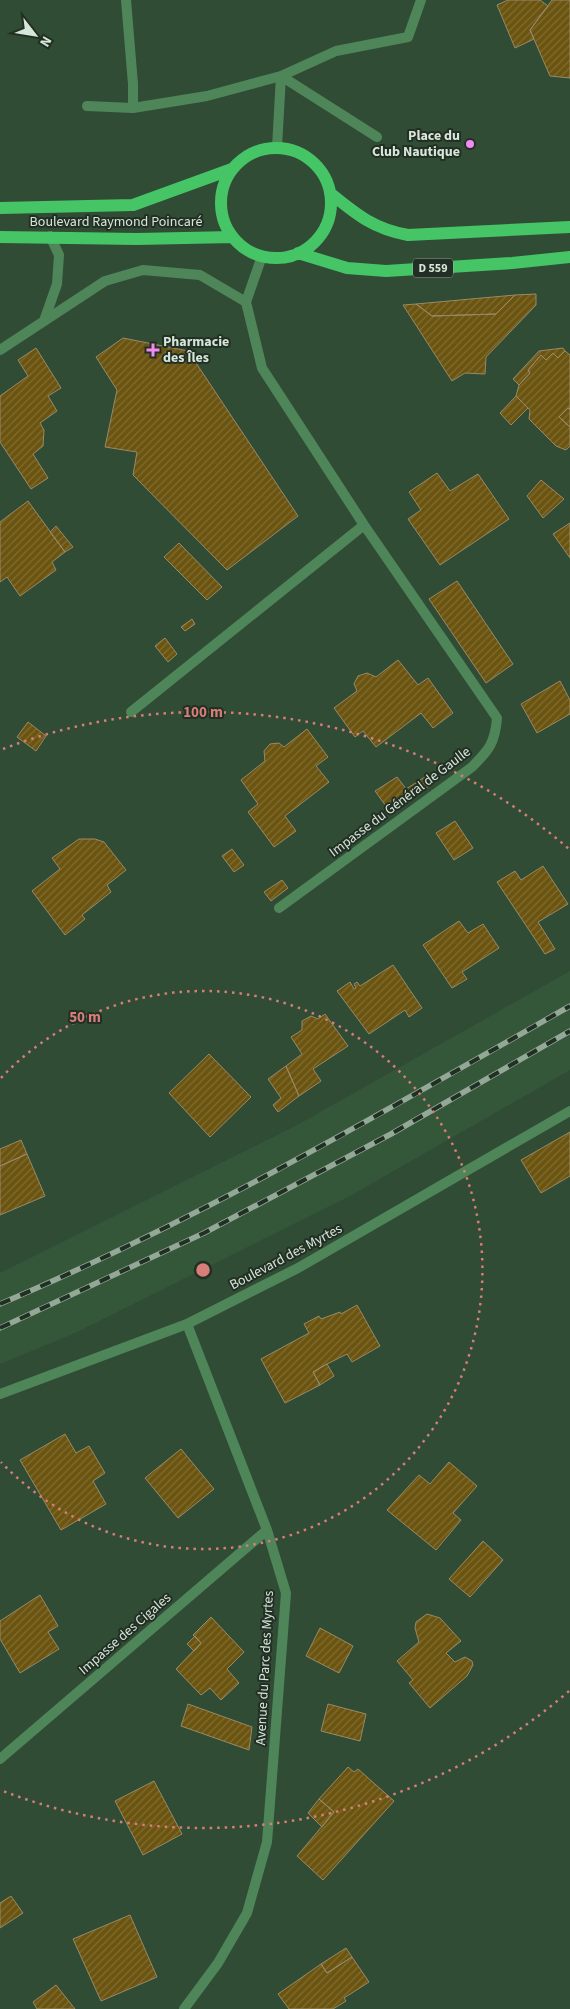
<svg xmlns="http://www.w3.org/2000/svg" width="570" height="2009" font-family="'Source Sans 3',sans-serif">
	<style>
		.built { fill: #345639 }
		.building { fill: url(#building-hatch); stroke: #988a68 }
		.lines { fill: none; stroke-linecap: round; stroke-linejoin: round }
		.service { stroke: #4f8659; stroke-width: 10 }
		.minor { stroke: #4f8659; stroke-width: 10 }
		.primary { stroke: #46c567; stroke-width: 12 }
		.rail-casing { stroke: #93a896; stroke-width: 5.5 }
		.rail { stroke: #222f24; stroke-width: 4; stroke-dasharray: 11; stroke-linecap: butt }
		.ring { fill: none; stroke: #d67e77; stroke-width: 2.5; stroke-dasharray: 2.5 5 }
		.poi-dot { fill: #f489f0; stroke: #222f24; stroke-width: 2 }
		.labels { text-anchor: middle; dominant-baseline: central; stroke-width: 4; stroke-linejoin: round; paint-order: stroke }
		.shield { fill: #222f24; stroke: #a0afa2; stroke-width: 1 }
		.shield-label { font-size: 12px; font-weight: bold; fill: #d6e6d8 }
		.poi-label { font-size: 14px; font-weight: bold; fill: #d6e6d8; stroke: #222f24; text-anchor: end }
		.street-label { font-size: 14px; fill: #d6e6d8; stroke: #222f24 }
		.centre { fill: #d67e77; stroke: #222f24; stroke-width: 2.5 }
		.ring-label { font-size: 15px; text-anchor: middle; font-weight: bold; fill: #d67e77; stroke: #222f24; stroke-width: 4; stroke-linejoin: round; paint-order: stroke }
	</style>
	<defs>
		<pattern id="building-hatch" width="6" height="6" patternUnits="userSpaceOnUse" patternTransform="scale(1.25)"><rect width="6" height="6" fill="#6b5410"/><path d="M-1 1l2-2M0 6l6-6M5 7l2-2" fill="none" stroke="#7f6d32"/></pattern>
	</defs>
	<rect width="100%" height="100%" fill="#314c35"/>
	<path class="built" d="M570,971V1070L350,1196L75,1333L0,1364V1273L299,1124Z"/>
	<path class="building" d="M508,0H540L548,6L530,30L534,39L515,48L497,5Z
		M552,0H570V78L550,76L530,30Z
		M536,294V305L486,357L485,374L465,373L452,381L403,305L416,304L432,316L496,314L515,295Z
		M515,295L496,314L432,316L416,304Z
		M123,338L188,351L298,516L227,570L133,475L137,452L105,447L117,390L96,357Z
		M36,348L61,388L48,396L57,411L40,423L44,430L43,446L33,454L48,478L31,489L0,442V396L28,376L18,360Z
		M563,348L565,351L558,358L553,353L546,360L541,355L528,370L530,373L519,385L513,379L539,351Z
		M565,351L570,355V409L568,408L559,417L570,427V446L566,450L556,446L529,419L530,410L516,396L519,385L530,373L528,370L541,355L546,360L553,353L558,358Z
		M516,396L528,408L511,425L500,413Z
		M568,408L570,409V427L559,417Z
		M437,473L450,491L478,474L509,519L440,565L408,519L421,510L409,492Z
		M541,480L564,499L543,518L527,496Z
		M28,501L65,552L52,562L56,570L20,596L7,577L0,582V522Z
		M570,523V558L553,534Z
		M56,526L73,547L65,552L50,532Z
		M179,543L222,587L207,600L164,557Z
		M457,581L513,664L486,683L429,599Z
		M192,619L195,624L185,631L181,627Z
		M165,638L177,654L168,662L155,646Z
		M398,660L418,685L428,678L453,713L433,728L421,713L376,747L363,731L355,737L334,708L357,691L354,684L358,676L367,673L376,677Z
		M560,681L570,700V714L537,733L521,704Z
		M28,722L46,736L36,751L17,737Z
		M307,729L328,757L316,766L329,782L285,816L296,831L274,847L248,812L258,804L241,780L265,761L264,751L270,744L279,743L284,747Z
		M397,777L413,798L391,813L375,791Z
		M425,777L430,785L413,798L406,789Z
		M455,821L473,848L454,860L436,833Z
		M79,839H95L104,842L126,870L107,885L111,892L82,915L85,919L65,935L32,891L60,869L52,858Z
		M232,849L244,865L234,872L222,856Z
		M543,866L568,904L538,922L555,949L545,954L497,882L515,871L521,880Z
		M282,880L288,888L271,901L264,892Z
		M459,921L468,933L483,924L499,948L462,972L467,979L452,988L423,945Z
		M393,965L422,1008L409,1017L405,1010L369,1034L337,991L350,982L354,989L356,988L354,984L357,982L360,986Z
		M325,1014L348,1046L313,1069L321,1081L299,1096L286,1066L302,1054L291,1037L302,1030V1021L311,1016L318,1019Z
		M209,1054L251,1097L210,1137L169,1093Z
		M286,1066L299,1096L278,1112L273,1105L281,1098L268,1079Z
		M570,1132V1176L541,1193L521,1160Z
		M21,1140L27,1154L0,1166V1149Z
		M27,1154L45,1196L0,1215V1166Z
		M357,1305L380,1346L352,1362L347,1354L327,1364L313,1372L320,1385L285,1403L261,1359L309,1333L304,1324L319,1316L321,1319L340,1312L341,1314Z
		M327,1364L334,1376L320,1385L313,1372Z
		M65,1434L76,1453L89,1446L105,1473L93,1481L106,1504L61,1530L20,1460Z
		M181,1449L214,1489L178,1518L145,1478Z
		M449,1462L477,1486L453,1513L461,1520L436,1550L387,1510L419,1475L430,1484Z
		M483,1541L503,1560L470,1597L449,1579Z
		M40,1595L58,1626L48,1632L59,1649L20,1673L0,1639V1621Z
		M427,1614L440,1618L461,1641L446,1653L455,1662L465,1657L472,1661L473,1665L467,1676L430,1708L409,1683L413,1680L397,1661L419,1642L415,1628L416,1622Z
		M211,1617L244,1652L227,1669L239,1683L221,1700L210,1688L201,1695L176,1669L201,1643L193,1635Z
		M320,1628L353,1646L339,1673L306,1656Z
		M195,1636L201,1643L194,1651L187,1644Z
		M188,1704L252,1727L249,1750L181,1726Z
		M328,1704L366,1714L360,1741L321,1731Z
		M348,1767L354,1772L358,1769L394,1801L323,1880L297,1856L334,1812L319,1799Z
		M154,1781L182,1834L143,1855L115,1801Z
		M319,1799L334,1812L322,1827L308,1813Z
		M11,1896L23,1913L0,1928V1903Z
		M130,1915L157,1977L101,2001L73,1939Z
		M346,1948L352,1957L327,1973L321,1964Z
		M352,1957L369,1982L344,1998L346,2001L333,2009H289L278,1994L321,1964L327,1973Z
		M56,1985L75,2009H37L33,2002Z"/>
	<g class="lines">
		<path class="service" d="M126,0L133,84V108
			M281,76L377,137
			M87,106L133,108L207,96L281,76L336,51L408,37L421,0
			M277,147L281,76"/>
		<path class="minor" d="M262,256L246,302L262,368L364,525L497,718C495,743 489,750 472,767L279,908
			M44,321L57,284L59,255L50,236
			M0,350L105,281L143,270L200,275L246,302
			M131,712L364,525
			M0,1394L187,1324L298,1268L570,1111
			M0,1759L267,1530
			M184,2009L218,1963L247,1913L267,1842L286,1593L267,1530L187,1324"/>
		<path class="primary" d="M221 203a55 55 0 1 1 110 0a55 55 0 1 1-110 0Z
			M330,193C357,215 374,229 408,235L570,227
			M0,208L133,205L232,169
			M0,237L137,239L233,237
			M298,253L347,268L386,271L512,263L570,257"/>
		<g class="rail-casing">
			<path id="rail" d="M0,1304C198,1220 384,1112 570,1006
				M0,1328L204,1233L391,1134L570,1031"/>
		</g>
		<use href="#rail" class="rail"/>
	</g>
	<g class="ring">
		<path d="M1 1078A279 279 0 1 1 1 1462"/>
		<path d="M569 1691A558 558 0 0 1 3 1791M3 749A558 558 0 0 1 569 849"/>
	</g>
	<g class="poi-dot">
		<circle cx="470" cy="144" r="5"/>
		<path d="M150.5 342.5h5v5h5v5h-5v5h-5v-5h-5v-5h5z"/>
	</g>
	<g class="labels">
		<rect class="shield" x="413" y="258.5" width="40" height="19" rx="4"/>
		<g class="shield-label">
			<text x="433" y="268">D 559</text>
		</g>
		<g class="poi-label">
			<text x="460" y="136">Place du<tspan x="460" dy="16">Club Nautique</tspan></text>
			<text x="163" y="342" text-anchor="start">Pharmacie<tspan x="163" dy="16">des Îles</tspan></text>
		</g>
		<g class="street-label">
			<text x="116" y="222">Boulevard Raymond Poincaré</text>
			<text transform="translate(400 802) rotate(-37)">Impasse du Général de Gaulle</text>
			<text transform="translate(286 1257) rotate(-28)">Boulevard des Myrtes</text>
			<text transform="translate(125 1634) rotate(-41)">Impasse des Cigales</text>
			<text transform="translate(265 1668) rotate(-87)">Avenue du Parc des Myrtes</text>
		</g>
	</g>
	<circle cx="203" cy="1270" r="8" class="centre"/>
	<g class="ring-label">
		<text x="203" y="717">100 m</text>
		<text x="85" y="1022">50 m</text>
	</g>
	<g transform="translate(35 35) rotate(121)" stroke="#222f24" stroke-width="4" paint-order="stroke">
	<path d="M0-4L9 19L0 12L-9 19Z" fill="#d6e6d8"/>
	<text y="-8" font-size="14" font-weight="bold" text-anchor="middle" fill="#d6e6d8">N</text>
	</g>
</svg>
